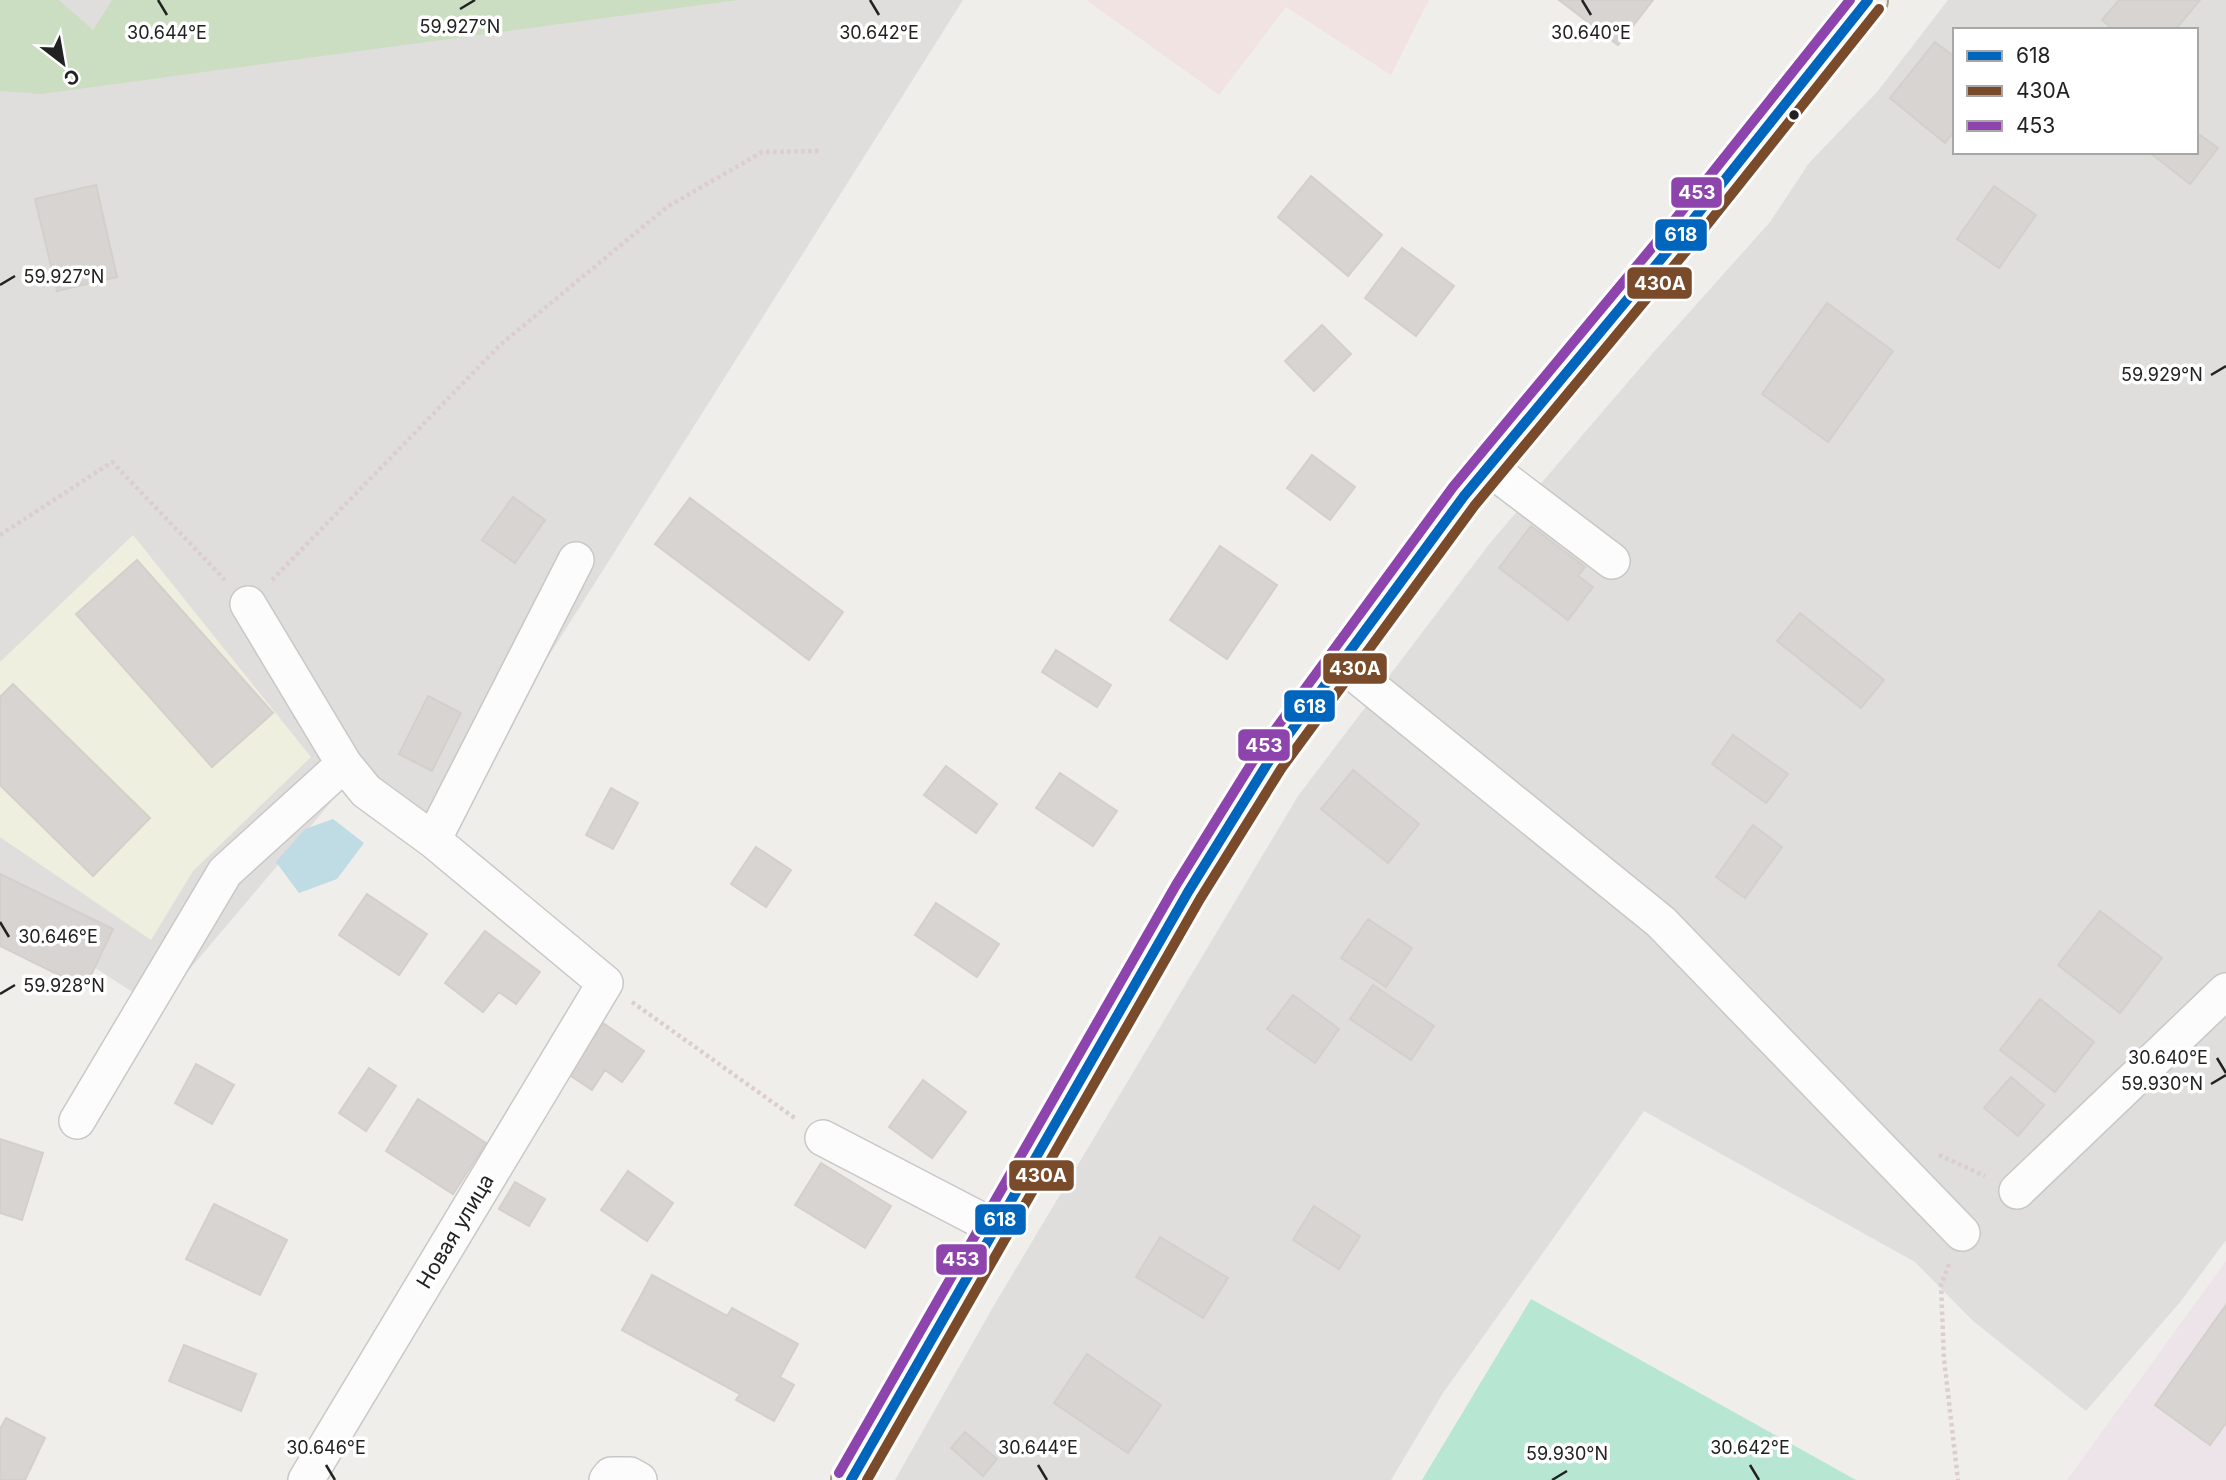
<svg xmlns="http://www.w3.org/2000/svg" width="2226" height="1480" font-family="Inter,sans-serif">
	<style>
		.residential { fill: #dfdedc; fill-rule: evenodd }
		.commercial { fill: #f1e3e1 }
		.industrial { fill: #ede4e9 }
		.farmland { fill: #efefdf }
		.forest { fill: #cbdec1 }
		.pitch { fill: #b7e6d2 }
		.water { fill: #bfdbe3 }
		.building { fill: #d7d4d2; stroke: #d3d0cc; stroke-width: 2 }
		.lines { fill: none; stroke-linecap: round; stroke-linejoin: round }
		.minor-casing { stroke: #c9c8c7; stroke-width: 38 }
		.major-casing { stroke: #a79c86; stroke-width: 42 }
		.path { stroke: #dccecd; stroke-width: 4.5; stroke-dasharray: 3.5 3.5; stroke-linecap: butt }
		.minor { stroke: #fdfcfc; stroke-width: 35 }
		.major { stroke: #f3ede7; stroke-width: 38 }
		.bus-1-casing { stroke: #fff; stroke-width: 16 }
		.bus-2-casing { stroke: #fff; stroke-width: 16 }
		.bus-3-casing { stroke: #fff; stroke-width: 16 }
		.bus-1 { stroke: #0065bd; stroke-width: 10 }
		.bus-2 { stroke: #7a4b2a; stroke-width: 10 }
		.bus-3 { stroke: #8e44ad; stroke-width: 10 }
		.ticks { fill: none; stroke: #222; stroke-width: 2.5 }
		.bus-dot { fill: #222; stroke: #fff; stroke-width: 2.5 }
		.labels { text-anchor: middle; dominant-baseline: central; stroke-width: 7; stroke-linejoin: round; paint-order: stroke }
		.street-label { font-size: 21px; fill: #222; stroke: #fff }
		.ticks-label { font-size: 18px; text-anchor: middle; fill: #222; stroke: #fff; stroke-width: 7; stroke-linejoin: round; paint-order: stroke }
		.line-badge { stroke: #fff; stroke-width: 2.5 }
		.badge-label { font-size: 19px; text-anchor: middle; font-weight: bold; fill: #fff }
	</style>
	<rect width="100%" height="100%" fill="#f0eeeb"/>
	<path class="residential" d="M0,0H963L437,833L342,789L157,1008L0,906Z
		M1948,0H2226V1240L2181,1301L2086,1411L1973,1321L1915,1262L1644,1111L1443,1393L1391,1480H895L993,1307L1298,796L1490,543L1652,354L1770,222L1809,163L1877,92ZM1955,30H2196V152H1955Z"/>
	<path class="commercial" d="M1086,0H1429L1391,75L1286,7L1219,95Z"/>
	<path class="industrial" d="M2226,1261V1480H2067Z"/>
	<path class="farmland" d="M133,535L311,757L193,871L151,940L0,837V662Z"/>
	<path class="forest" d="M0,0H59L93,30L112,0H738L41,94L0,91Z"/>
	<path class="pitch" d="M1531,1299L1856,1480H1422Z"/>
	<path class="water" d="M333,819L364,843L337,879L299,893L276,862L305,829Z"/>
	<path class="building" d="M1559,0H1653L1618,45Z
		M2119,0H2200L2175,30H2114L2102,20Z
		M1935,42L1955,57V130L1945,143L1890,98Z
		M2196,132L2218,148L2190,184L2149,152H2196Z
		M1311,176L1382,235L1348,276L1278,217Z
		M96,185L117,277L57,291L35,199Z
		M1994,186L2036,215L1999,268L1957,239Z
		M1402,248L1454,286L1416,336L1365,298Z
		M1827,303L1893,351L1828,442L1762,394Z
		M1322,325L1351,354L1314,391L1285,361Z
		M1312,455L1355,487L1330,520L1287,488Z
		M513,497L545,520L515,563L482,540Z
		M690,498L843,612L809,660L655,544Z
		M1531,526L1585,567L1578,576L1593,587L1568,620L1499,568Z
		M1220,546L1277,585L1227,659L1170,620Z
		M137,560L273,713L212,767L76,614Z
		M1800,613L1884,680L1861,708L1777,641Z
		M1056,650L1111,685L1097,707L1042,672Z
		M13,684L150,818L93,876L0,785V697Z
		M428,696L461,713L432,771L399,754Z
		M1733,735L1788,774L1766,803L1712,764Z
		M946,766L997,804L976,833L924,795Z
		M1353,770L1419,824L1388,863L1321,809Z
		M1060,773L1117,811L1093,846L1036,808Z
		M611,788L638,803L613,849L586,835Z
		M1753,825L1782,847L1745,898L1716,877Z
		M756,847L791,870L766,907L731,884Z
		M0,874L113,929L85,988L0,946Z
		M367,894L427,934L399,975L339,935Z
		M936,903L999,944L977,977L915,935Z
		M2100,911L2162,958L2120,1013L2058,965Z
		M1368,919L1412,948L1386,987L1341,958Z
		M485,931L540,972L516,1004L499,992L483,1012L445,983Z
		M1373,985L1434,1026L1411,1060L1350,1019Z
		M1293,995L1339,1029L1315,1063L1267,1029Z
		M2040,999L2094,1042L2055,1092L2000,1050Z
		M603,1023L644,1051L622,1082L605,1070L592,1090L568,1074Z
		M196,1064L234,1085L212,1124L175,1103Z
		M369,1068L396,1086L366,1131L339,1113Z
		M2011,1077L2044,1105L2018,1136L1984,1108Z
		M923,1080L966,1112L932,1158L889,1127Z
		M418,1099L486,1143L453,1194L386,1151Z
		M0,1139L43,1153L22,1220L0,1213Z
		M821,1163L891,1206L865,1248L795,1205Z
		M628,1171L673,1203L647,1241L601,1210Z
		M515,1182L545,1199L529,1226L499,1209Z
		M214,1204L287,1240L260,1295L186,1259Z
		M1314,1206L1360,1236L1339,1269L1293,1240Z
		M1160,1237L1228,1278L1203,1318L1136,1277Z
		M652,1275L727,1316L732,1308L798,1344L780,1377L794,1385L774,1421L736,1400L740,1394L622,1330Z
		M2226,1305V1423L2210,1445L2155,1405Z
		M184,1345L256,1374L241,1411L169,1381Z
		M1087,1354L1161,1405L1128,1453L1054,1403Z
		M6,1418L45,1438L25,1480H0V1429Z
		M965,1432L997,1459L983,1476L951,1448Z"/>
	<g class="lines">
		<g class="minor-casing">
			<path id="minor" d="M1488,467L1612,561
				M248,604L344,764L366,791L433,840L605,983L306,1480
				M1340,662L1661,922L1962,1233
				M433,840L576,560
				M77,1121L225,872L344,764
				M823,1138L994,1227
				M2017,1191L2226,991
				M607,1480L611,1475H630L639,1480"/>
		</g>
		<g class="major-casing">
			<path id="major" d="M851,1480L1188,892L1269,761L1464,496L1676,241L1868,0"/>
		</g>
		<path class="path" d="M0,535L112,462L225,580
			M272,580L500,345L667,207L762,152L822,151
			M632,1002L796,1119
			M1939,1155L1985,1176
			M1949,1264L1941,1285L1944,1359L1958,1480"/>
		<use href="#minor" class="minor"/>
		<use href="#major" class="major"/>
		<g class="bus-1-casing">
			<path id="bus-1" d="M851,1480L1188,892L1269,761L1464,496L1676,241L1868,0"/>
		</g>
		<g class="bus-2-casing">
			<path id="bus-2" d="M867,1480L1200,899L1281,769L1475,505L1687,250L1879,9"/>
		</g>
		<g class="bus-3-casing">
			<path id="bus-3" d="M839,1473L1176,885L1258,753L1453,487L1665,232L1850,0"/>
		</g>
		<use href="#bus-1" class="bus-1"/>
		<use href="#bus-2" class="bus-2"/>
		<use href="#bus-3" class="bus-3"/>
	</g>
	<path class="ticks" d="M158,0L167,15M870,0L879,15M1582,0L1591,15M460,9L475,0M0,285L15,276M2211,375L2226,366M0,922L9,937M0,994L15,985M2217,1058L2226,1073M2211,1084L2226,1075M326,1465L335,1480M1038,1465L1047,1480M1750,1465L1759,1480M1552,1480L1567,1471"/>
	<circle class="bus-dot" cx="1794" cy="115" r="6"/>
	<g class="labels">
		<g class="street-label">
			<text transform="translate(455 1231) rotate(-59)">Новая улица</text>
		</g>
	</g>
	<g class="ticks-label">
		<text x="460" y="33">59.927°N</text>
		<text x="167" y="39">30.644°E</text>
		<text x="879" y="39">30.642°E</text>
		<text x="1591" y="39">30.640°E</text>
		<text x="64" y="283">59.927°N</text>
		<text x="2162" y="381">59.929°N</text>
		<text x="58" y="943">30.646°E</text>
		<text x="64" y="992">59.928°N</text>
		<text x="2168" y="1064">30.640°E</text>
		<text x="2162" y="1090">59.930°N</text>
		<text x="326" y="1454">30.646°E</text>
		<text x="1038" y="1454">30.644°E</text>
		<text x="1750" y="1454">30.642°E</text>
		<text x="1567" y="1460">59.930°N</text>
	</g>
	<g class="line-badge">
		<rect x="1670" y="176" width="53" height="33" rx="7" fill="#8e44ad"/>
		<rect x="1654" y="218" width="54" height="34" rx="7" fill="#0065bd"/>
		<rect x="1626" y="266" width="67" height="34" rx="7" fill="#7a4b2a"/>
		<rect x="1322" y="652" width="66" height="33" rx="7" fill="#7a4b2a"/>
		<rect x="1283" y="689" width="53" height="34" rx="7" fill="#0065bd"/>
		<rect x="1237" y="728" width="54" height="34" rx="7" fill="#8e44ad"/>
		<rect x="1008" y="1159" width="67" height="33" rx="7" fill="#7a4b2a"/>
		<rect x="974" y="1203" width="53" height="33" rx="7" fill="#0065bd"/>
		<rect x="935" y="1243" width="53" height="33" rx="7" fill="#8e44ad"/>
	</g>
	<g class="badge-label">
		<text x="1697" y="199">453</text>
		<text x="1681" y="241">618</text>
		<text x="1660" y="290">430А</text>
		<text x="1355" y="675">430А</text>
		<text x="1310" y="713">618</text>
		<text x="1264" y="752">453</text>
		<text x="1041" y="1182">430А</text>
		<text x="1000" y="1226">618</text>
		<text x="961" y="1266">453</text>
	</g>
	<rect x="1953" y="28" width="245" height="126" fill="#ffffff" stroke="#a7a7a7" stroke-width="2"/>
	<rect x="1967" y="51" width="35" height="10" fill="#0065bd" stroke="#a7a7a7" stroke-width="2"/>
	<text x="2016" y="63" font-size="21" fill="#222222">618</text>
	<rect x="1967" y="86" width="35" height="10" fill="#7a4b2a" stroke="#a7a7a7" stroke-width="2"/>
	<text x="2016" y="98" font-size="21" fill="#222222">430А</text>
	<rect x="1967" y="121" width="35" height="10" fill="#8e44ad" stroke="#a7a7a7" stroke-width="2"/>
	<text x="2016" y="133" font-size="21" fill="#222222">453</text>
	<g transform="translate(63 63) rotate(149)" stroke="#ffffff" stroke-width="5" paint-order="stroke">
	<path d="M0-5L12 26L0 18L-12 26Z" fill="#222222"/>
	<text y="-10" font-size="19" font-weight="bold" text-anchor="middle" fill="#222222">С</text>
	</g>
</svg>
